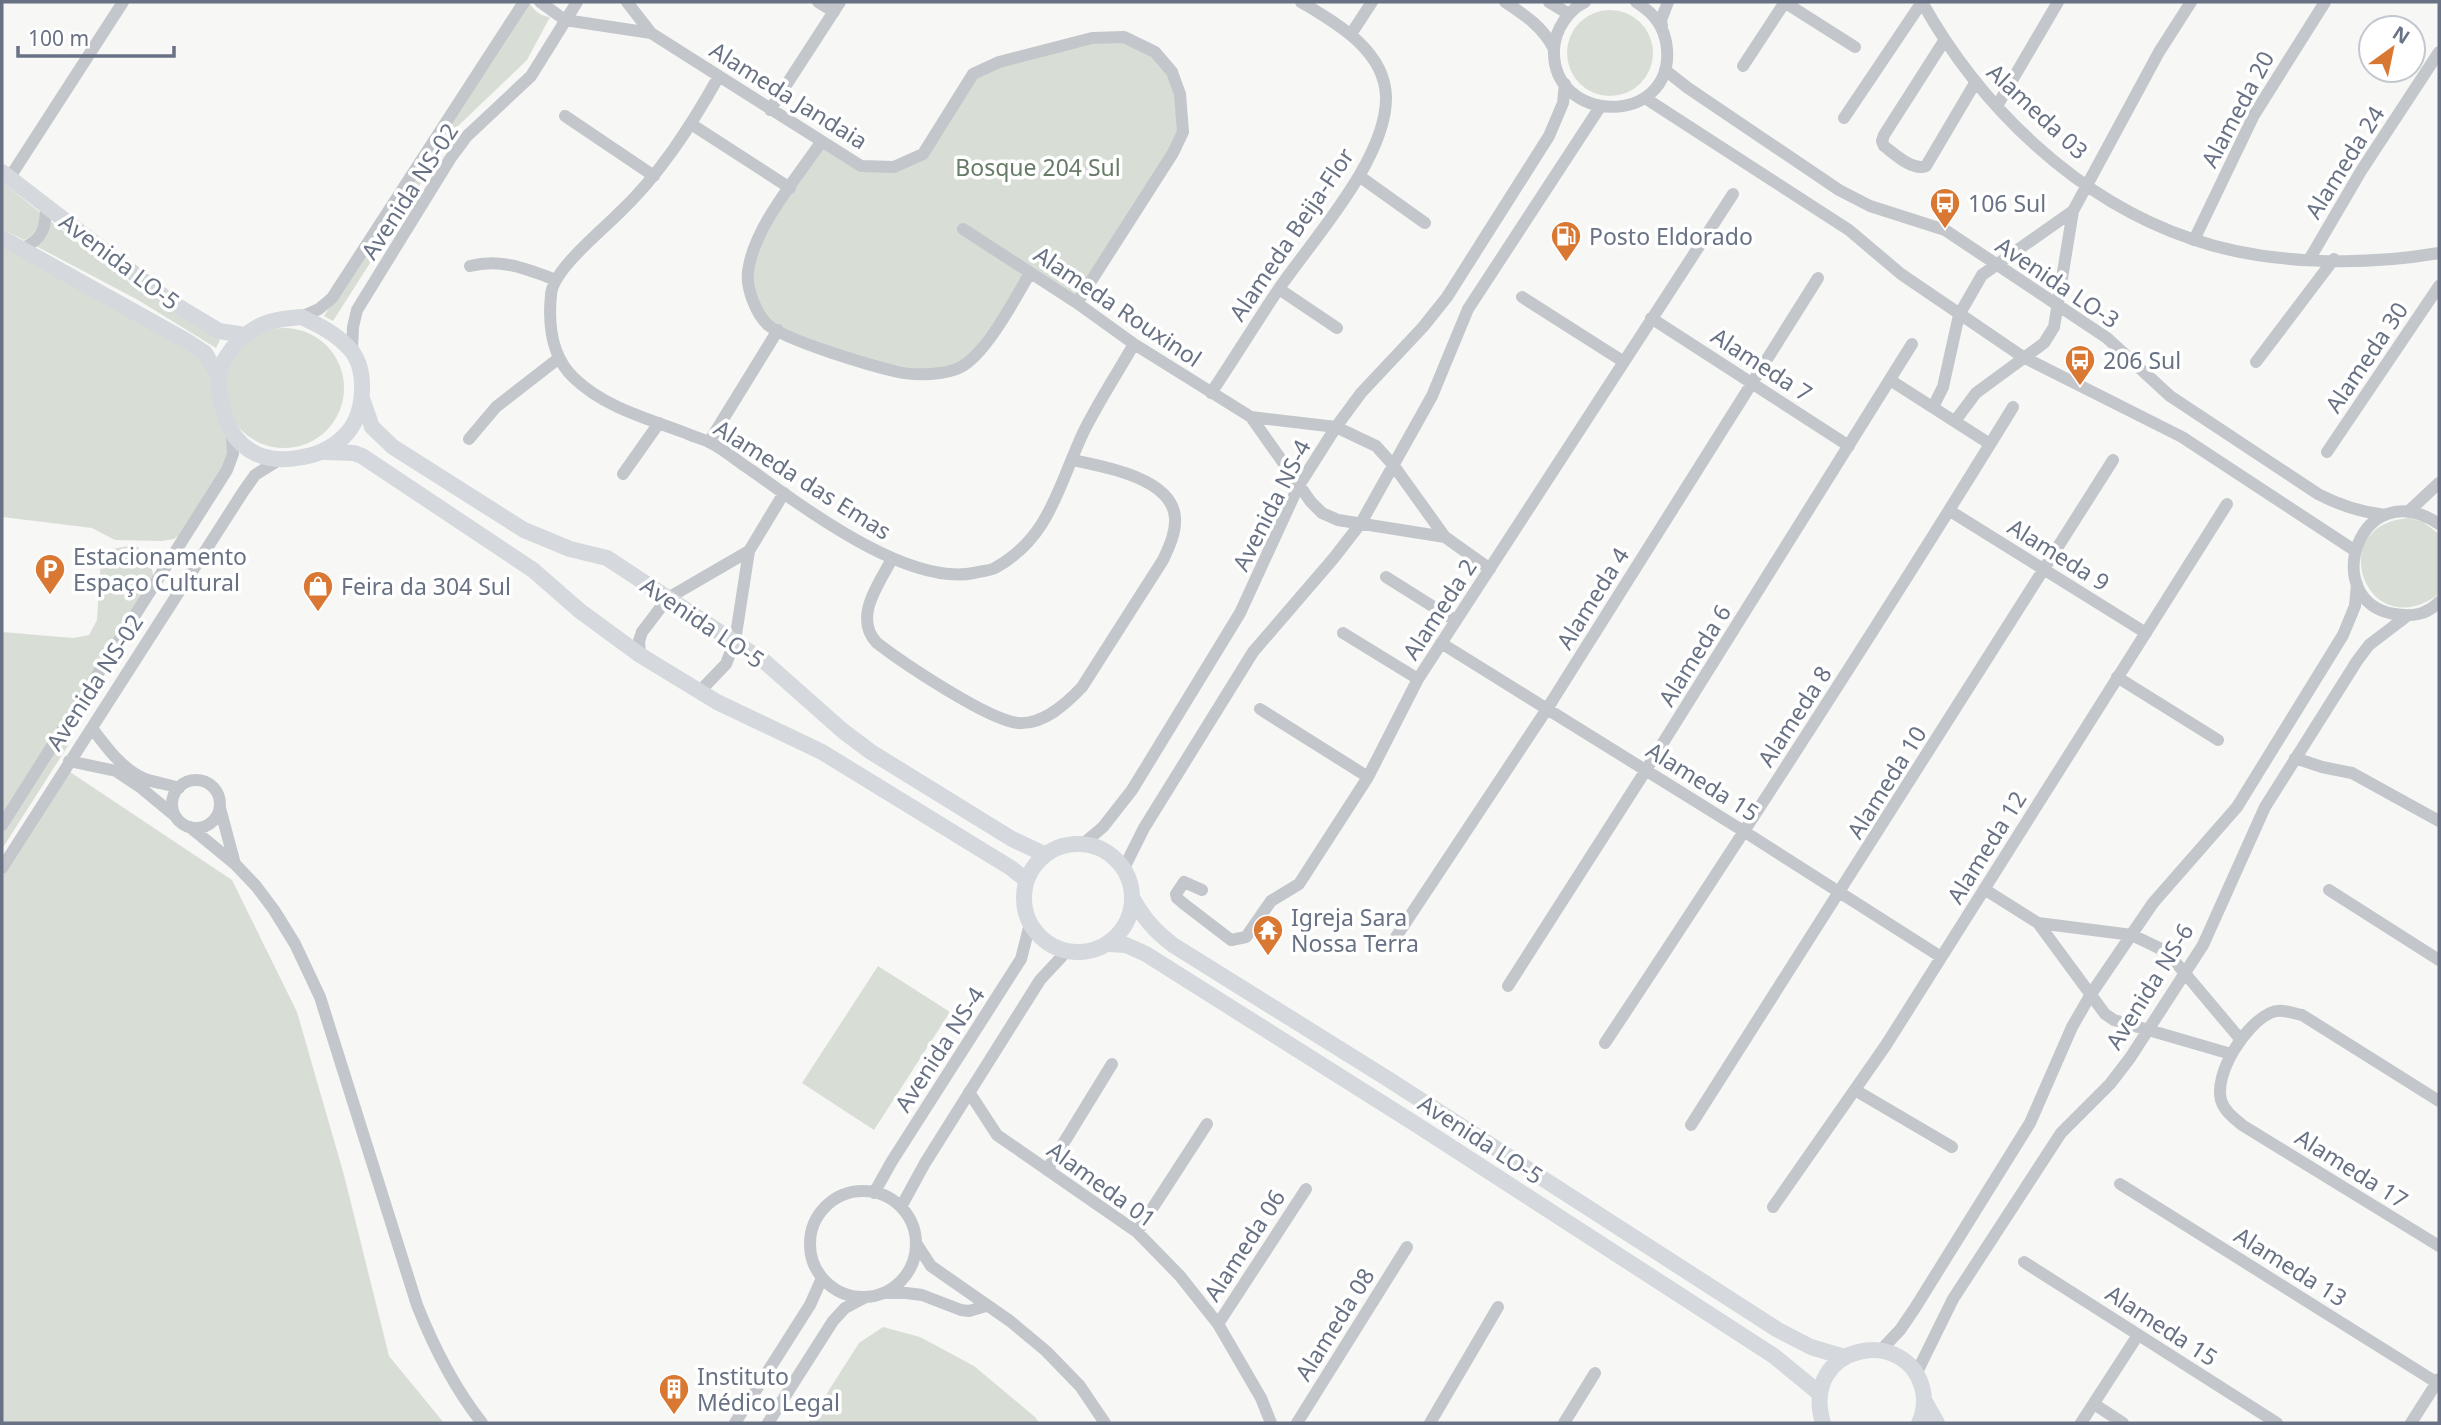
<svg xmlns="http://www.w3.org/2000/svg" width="2441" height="1425" font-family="'Noto Sans',sans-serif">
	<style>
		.green { fill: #d8ded6 }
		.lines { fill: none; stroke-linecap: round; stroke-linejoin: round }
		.minor { stroke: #c3c6ca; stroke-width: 12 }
		.major { stroke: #d5d8dc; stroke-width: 16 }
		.labels { text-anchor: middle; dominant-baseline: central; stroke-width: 7; stroke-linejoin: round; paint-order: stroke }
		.street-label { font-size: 23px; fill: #687284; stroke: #fff }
		.park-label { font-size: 23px; fill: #677b67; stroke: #fff }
		.poi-label { font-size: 23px; fill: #687284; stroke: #fff; text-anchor: start }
	</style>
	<rect width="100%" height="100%" fill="#f7f7f5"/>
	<path class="green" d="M529,3C535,11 540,16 550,17L527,60L457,127L333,321L324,316Z
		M1567 53a43 43 0 1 1 86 0a43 43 0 1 1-86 0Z
		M1124,37L1172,72L1183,132L1077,303L1030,273L961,367L900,372L768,325L752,299L755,245L821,142L860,166L894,167L923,154L973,74L999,62Z
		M2,182L42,214C39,226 35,235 24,240L2,229Z
		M49,220L142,292L220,340L216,348L138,300L34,245L47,235Z
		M2,241L203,355L215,376L230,453L187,529L174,539L162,541L115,540L92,528L2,517Z
		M224 388a60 60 0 1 1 120 0a60 60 0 1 1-120 0Z
		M2409,518L2423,522L2439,534V594C2366,648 2322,524 2409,518Z
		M134,545C150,554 151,563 154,580L57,732L71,741L2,849V632L73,638L89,635L97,620L101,558L106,556L112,549Z
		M64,768L232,880L297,1012L344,1175L389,1356L444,1423H2V868Z
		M878,966L950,1012L874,1130L802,1083Z
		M883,1327L920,1337L974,1366L1035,1417L1039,1423H808L859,1343Z"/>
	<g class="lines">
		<path class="minor" d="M540,2L565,20L651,33
			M627,2L651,33L861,166L894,167L923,154L973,74L999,62L1092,38L1124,37L1155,52L1172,72L1180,94L1183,132L1173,153L1077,303
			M818,2L834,12
			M1505,2C1525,15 1543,27 1554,49
			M1549,2L1569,14
			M1585,2C1568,10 1555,30 1554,49C1551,125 1673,127 1667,49C1665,27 1655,14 1636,2
			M1784,2L1855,47
			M1922,2C1980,106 2076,200 2192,239C2266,265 2363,266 2439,253
			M1662,26L1661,20L1668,2
			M1351,34L1372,2
			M1944,41L1884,135L1882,141L1884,146C1895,154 1912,171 1926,166L1975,83
			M1743,66L1785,2
			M1665,70L1688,88L1839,190L1870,206L1945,230L2107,338L2170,396L2318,494C2341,506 2360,512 2385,515
			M719,76C691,126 659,176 617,215C600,232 552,271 551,295C548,325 552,357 574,378C605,408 649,419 688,434C695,437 703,439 709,442C724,449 737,461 751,470C805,508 906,586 974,573C981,571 989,571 995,568C1051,537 1059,483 1084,431C1099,401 1118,372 1134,344
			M1645,98L1849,230L1901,274L2023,357L2182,437L2354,550
			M1997,106L2058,2
			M770,110L840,2
			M565,116L654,176
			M1844,118L1922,2
			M691,124L790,188
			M821,142C797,178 753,228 748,272C746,288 756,314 768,325C787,341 872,366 898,372C915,376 946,375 961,367C986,354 1016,297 1030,273
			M1359,176L1425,223
			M10,177L123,2
			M963,229L1077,303L1134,344L1251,417L1311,502L1322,513L1338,520L1445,537
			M2194,240L2254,115L2325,2
			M23,248C43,239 46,227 46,206
			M2309,260L2361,171L2439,52
			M470,266C501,258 527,269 556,280
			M1279,289L1337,328
			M1522,297L1624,362
			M301,317L319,309L332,298L524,2
			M1651,318L1849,446
			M352,350L353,327L357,310L450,159L467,136L531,76L577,2
			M2256,362L2334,259
			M1890,380L1990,444
			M1211,393C1234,359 1255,324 1278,290C1312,240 1387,159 1386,97C1385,50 1336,23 1301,2
			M1933,407L1943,387L1959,315L1982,275L2073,211
			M1251,417L1336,427L1376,446L1394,466L1445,537L1490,569
			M1955,421L1976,393L2044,343L2054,327L2073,211L2159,52L2191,2
			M469,439L496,407L559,358
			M709,442L778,330
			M2327,452L2439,286
			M623,474L659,423
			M1950,511L2146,633
			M2409,511L2439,483
			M2439,524C2359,471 2318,601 2394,614C2412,617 2426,615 2439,602
			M892,559C878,585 853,618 877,643C903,663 988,720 1018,723C1043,725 1066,704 1082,687L1163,560C1169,547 1176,533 1175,518C1173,478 1102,466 1072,460
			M1386,577L1456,621
			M1343,633L1418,679
			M1441,643L1745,832L1941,957
			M640,655L639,641L642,632L668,598L749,551
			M2117,677L2218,740
			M700,691L726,664L735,641L749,551L784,493
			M1260,709L1368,777
			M92,728C106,747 123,770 145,779C156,783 168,784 179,788
			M2295,758L2322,767L2352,773L2439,821
			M69,761L116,771L140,787L175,816
			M172 804a24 24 0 1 1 48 0a24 24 0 1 1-48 0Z
			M220,808L235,864
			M2,825L227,470L233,454L232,436
			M190,827L235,864L256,886L274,910L295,944L320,997L417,1305C434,1348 453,1386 482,1423
			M1084,843L1103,827L1132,790L1240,613L1298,487L1336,427L1361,393L1423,327L1447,297L1549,136L1563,103L1565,84
			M2,868L243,492L255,475L279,460
			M1124,868L1144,828L1253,652L1333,559L1361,523L1432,396L1468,309L1600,107
			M1984,889L2038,923L2105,1014L2114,1020L2231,1054
			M1202,890L1184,882L1176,894L1177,898L1184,904L1231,940L1246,937L1271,901L1299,884L1368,777L1418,679L1733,194
			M2329,890L2439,960
			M2038,923L2132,935L2159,948L2172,958L2241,1040
			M1396,937L1547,709L1818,278
			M1508,986L1646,770L1912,344
			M1605,1043C1744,833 1881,622 2013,407
			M1855,1090L1952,1147
			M969,1092L997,1135L1137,1232L1180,1276L1218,1324L1261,1398L1271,1423
			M2439,1101L2302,1015C2292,1013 2280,1008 2270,1013C2245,1025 2214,1073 2221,1100C2224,1111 2234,1118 2242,1125L2439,1246
			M1691,1125L2113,460
			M1047,1170L1112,1064
			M2120,1184L2439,1384
			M810 1244a53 53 0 1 1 106 0a53 53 0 1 1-106 0Z
			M874,1193L892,1161L1021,959L1030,924
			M901,1207L925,1163L1040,980L1067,951
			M1773,1207L1886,1045L2227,504
			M1137,1232L1207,1124
			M916,1243L931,1266L1010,1321L1046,1351L1080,1386L1105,1423
			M2024,1262L2277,1423
			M885,1293H906L922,1295L961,1310L969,1311L986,1306
			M1218,1324L1306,1189
			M1881,1350L1900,1330L1915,1308L2030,1123L2072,1027L2091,994L2153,903L2237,807L2343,635L2355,606L2357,584
			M1916,1374L1953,1299L2061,1133L2110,1084L2130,1058L2203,945L2265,807L2357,661L2369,645L2407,616
			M2094,1404L2123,1423
			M735,1423L810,1305L822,1278
			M768,1423L833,1321L845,1308L864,1298
			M1297,1423L1407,1247
			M1430,1423L1498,1307
			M1564,1423L1595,1373
			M2081,1423L2138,1335
			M2411,1423L2439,1379"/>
		<path class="major" d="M2,172L171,302L219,331L245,335
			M2,238L185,340L205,353L218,375
			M301,317C319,325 335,333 349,348C368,368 365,412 348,432C336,446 321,454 303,457C260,466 230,447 222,404C220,395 216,382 219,373C226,350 247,329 269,322C279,319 291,318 301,317Z
			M363,401L372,427L393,447L524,530L570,549L607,558L765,662L843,731L871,752L1012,839L1044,854
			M325,452L354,453L362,456L533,570L580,611L640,655L717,702L822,752L1011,868L1026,880
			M1024 898a54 54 0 1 1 108 0a54 54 0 1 1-108 0Z
			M1133,899C1144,919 1155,931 1173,945L1388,1079L1778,1330L1811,1347L1844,1357
			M1109,944L1126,945L1146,954L1417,1125L1774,1356L1819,1393
			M1924,1400L1937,1423
			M1823,1423C1799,1343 1909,1324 1923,1391C1925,1401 1924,1414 1919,1423"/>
	</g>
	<defs>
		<g id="bus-pin" transform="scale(1.575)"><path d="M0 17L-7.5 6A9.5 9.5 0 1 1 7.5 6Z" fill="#d97833" stroke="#fff"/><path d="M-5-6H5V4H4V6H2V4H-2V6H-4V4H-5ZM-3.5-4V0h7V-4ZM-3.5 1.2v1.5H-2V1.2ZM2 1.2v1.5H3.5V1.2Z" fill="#fff"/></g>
		<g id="fuel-pin" transform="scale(1.575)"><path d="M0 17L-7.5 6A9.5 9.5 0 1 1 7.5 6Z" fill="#d97833" stroke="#fff"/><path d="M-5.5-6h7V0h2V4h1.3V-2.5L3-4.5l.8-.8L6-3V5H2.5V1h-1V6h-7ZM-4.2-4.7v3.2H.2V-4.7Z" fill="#fff"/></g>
		<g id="parking-pin" transform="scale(1.575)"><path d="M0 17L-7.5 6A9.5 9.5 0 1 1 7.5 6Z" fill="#d97833" stroke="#fff"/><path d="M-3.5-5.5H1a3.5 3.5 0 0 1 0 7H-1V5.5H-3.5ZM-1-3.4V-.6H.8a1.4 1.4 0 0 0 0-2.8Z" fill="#fff"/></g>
		<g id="shop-pin" transform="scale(1.575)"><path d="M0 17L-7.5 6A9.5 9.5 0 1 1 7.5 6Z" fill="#d97833" stroke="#fff"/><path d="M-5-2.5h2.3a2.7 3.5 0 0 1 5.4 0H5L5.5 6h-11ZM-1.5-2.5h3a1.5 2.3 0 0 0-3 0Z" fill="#fff"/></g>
		<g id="temple-pin" transform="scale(1.575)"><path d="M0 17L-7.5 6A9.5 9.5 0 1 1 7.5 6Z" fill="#d97833" stroke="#fff"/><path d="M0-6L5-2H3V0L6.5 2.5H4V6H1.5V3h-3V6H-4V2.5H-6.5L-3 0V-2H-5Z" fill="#fff"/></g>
		<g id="building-pin" transform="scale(1.575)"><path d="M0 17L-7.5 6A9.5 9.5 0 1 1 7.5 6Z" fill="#d97833" stroke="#fff"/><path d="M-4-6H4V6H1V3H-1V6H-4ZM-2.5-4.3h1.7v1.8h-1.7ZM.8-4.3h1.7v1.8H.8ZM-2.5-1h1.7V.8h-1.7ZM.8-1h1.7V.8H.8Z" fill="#fff"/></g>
	</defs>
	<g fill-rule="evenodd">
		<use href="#bus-pin" x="1945" y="203"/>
		<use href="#fuel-pin" x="1566" y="236"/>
		<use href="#bus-pin" x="2080" y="360"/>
		<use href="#parking-pin" x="50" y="569"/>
		<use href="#shop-pin" x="318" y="586"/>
		<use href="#temple-pin" x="1268" y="930"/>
		<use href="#building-pin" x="674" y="1389"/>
	</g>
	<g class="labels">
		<g class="street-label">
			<text transform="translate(789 95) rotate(32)">Alameda Jandaia</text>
			<text transform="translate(2237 109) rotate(-62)">Alameda 20</text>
			<text transform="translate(2038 111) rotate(43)">Alameda 03</text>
			<text transform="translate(2344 162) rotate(-58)">Alameda 24</text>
			<text transform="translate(409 191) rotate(-57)">Avenida NS-02</text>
			<text transform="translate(1291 234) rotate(-56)">Alameda Beija-Flor</text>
			<text transform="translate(120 261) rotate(37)">Avenida LO-5</text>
			<text transform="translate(2058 282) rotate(34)">Avenida LO-3</text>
			<text transform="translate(1118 306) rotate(34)">Alameda Rouxinol</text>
			<text transform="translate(2366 357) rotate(-56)">Alameda 30</text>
			<text transform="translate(1762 364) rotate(33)">Alameda 7</text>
			<text transform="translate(803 479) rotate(32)">Alameda das Emas</text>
			<text transform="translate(1271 505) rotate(-63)">Avenida NS-4</text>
			<text transform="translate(2059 554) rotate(32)">Alameda 9</text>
			<text transform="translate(1592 598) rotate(-58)">Alameda 4</text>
			<text transform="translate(1439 609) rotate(-57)">Alameda 2</text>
			<text transform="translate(703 622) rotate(34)">Avenida LO-5</text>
			<text transform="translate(1694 655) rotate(-58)">Alameda 6</text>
			<text transform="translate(94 682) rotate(-57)">Avenida NS-02</text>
			<text transform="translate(1794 716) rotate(-57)">Alameda 8</text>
			<text transform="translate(1703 781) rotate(32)">Alameda 15</text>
			<text transform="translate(1886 782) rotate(-58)">Alameda 10</text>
			<text transform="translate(1986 847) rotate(-58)">Alameda 12</text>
			<text transform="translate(2149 986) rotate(-58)">Avenida NS-6</text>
			<text transform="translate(939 1049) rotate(-57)">Avenida NS-4</text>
			<text transform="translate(1481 1139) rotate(33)">Avenida LO-5</text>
			<text transform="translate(2352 1168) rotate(32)">Alameda 17</text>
			<text transform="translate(1102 1184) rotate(36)">Alameda 01</text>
			<text transform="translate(1244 1245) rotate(-57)">Alameda 06</text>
			<text transform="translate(2291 1266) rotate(32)">Alameda 13</text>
			<text transform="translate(1334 1324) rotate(-58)">Alameda 08</text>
			<text transform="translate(2162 1325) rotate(33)">Alameda 15</text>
		</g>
		<g class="park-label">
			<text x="1038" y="167">Bosque 204 Sul</text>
		</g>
		<g class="poi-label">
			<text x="1968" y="203">106 Sul</text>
			<text x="1589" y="236">Posto Eldorado</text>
			<text x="2103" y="360">206 Sul</text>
			<text x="73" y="556">Estacionamento<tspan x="73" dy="26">Espaço Cultural</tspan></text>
			<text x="341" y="586">Feira da 304 Sul</text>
			<text x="1291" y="917">Igreja Sara<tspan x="1291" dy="26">Nossa Terra</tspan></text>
			<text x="697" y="1376">Instituto<tspan x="697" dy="26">Médico Legal</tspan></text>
		</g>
	</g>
	<rect width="2441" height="1425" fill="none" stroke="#687284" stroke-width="7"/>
	<g transform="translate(2392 49) rotate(33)"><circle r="33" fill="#ffffff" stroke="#c3c7ce" stroke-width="2"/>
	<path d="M0-5L12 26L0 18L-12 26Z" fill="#d97833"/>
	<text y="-10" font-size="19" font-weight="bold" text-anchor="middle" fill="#687284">N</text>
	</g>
	<path d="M18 46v10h156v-10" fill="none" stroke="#687284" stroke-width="3.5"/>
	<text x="28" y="46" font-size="21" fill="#687284" stroke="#ffffff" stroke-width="5" paint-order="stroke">100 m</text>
</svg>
